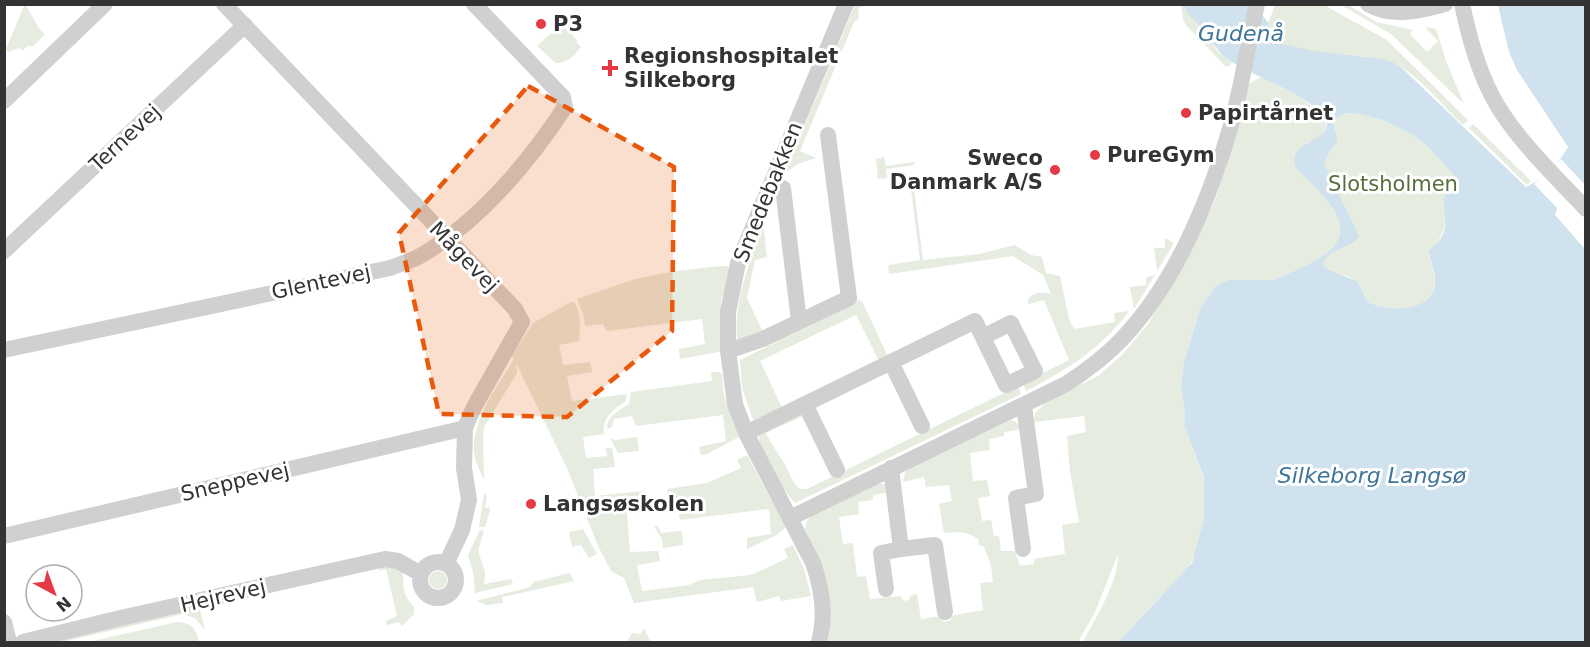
<svg xmlns="http://www.w3.org/2000/svg" width="1590" height="647" font-family="'DejaVu Sans',sans-serif">
	<style>
		.green { fill: #e6ecdf }
		.water { fill: #cfe2ee; fill-rule: evenodd }
		.pier { fill: #fff }
		.lines { fill: none; stroke-linecap: round; stroke-linejoin: round }
		.minor { stroke: #d0d0d0; stroke-width: 16 }
		.marked { fill: #e8590c; fill-opacity: 0.2; stroke: #e8590c; stroke-width: 4.5; stroke-dasharray: 12 8; stroke-linejoin: round }
		.poi-dot { fill: #e63946; stroke: #fff; stroke-width: 2 }
		.labels { text-anchor: middle; dominant-baseline: central; stroke-width: 6; stroke-linejoin: round; paint-order: stroke }
		.poi-label { font-size: 21px; font-weight: bold; fill: #333; stroke: #fff; text-anchor: start }
		.street-label { font-size: 21px; fill: #333; stroke: #fff }
		.park-label { font-size: 21px; fill: #56703f; stroke: #fff }
		.water-label { font-size: 22px; font-style: italic; fill: #3f7597; stroke: #fff }
	</style>
	<rect width="100%" height="100%" fill="#fff"/>
	<path class="green" d="M26,5L38,27L45,35L32,47L29,45L23,50L25,52L19,48L8,52L6,49L24,6Z
		M855,5H867L858,8L859,18L854,22L800,151L816,158L798,164L788,171L786,170Z
		M1181,5H1184L1185,9L1202,28L1217,51L1232,63L1230,66H1225L1186,25L1183,19Z
		M1275,5H1324L1387,40L1468,120L1463,125C1444,107 1424,82 1403,68C1372,48 1296,60 1274,37C1270,34 1269,26 1267,21H1269Z
		M1341,5H1349L1376,22L1413,30L1410,34L1427,52L1438,41L1425,27L1436,29L1446,61L1464,104L1391,34Z
		M561,24L578,41L576,42L581,47C574,56 568,63 556,63L537,46Z
		M1261,77C1277,86 1332,108 1325,129C1322,138 1314,141 1306,143L1296,168C1314,188 1361,223 1330,250C1317,262 1297,269 1281,277L1273,280L1221,283L1214,288L1200,309L1184,362L1181,386L1185,412L1184,425L1205,483L1204,519L1195,554L1188,569L1152,605L1118,642H1083C1096,617 1119,582 1118,554L1095,612L1078,642H828C835,595 825,571 805,529L807,521L813,514L878,483L887,485L891,492L873,495V500L858,502L859,514L839,517L843,544L853,543L857,577L866,576L870,599L901,596L903,601L909,600L910,596L917,594L921,619L941,616L943,622L951,620V616L983,610L980,583L993,582L991,565L984,547L979,545L978,539C966,531 957,532 944,533L939,504L952,501L949,485L926,487L924,477L903,482L905,472L908,469L1011,420L1016,422L1022,429L1004,432V436L989,439L990,450L970,453L973,481L987,480L990,496L978,498L982,521L991,520L994,536H999L1001,551H1015L1020,566L1034,564V559L1065,554L1062,525L1079,522L1070,472L1067,436L1086,432L1084,416L1034,422L1035,413L1047,401L1098,376L1122,355L1148,324L1185,262L1214,203L1226,168L1247,85Z
		M1355,113L1383,120L1413,135L1427,146L1454,175L1453,185L1443,201C1448,227 1443,235 1429,255C1431,265 1437,278 1434,288C1427,314 1386,311 1368,302C1362,295 1362,285 1355,280C1345,272 1331,276 1323,264C1327,250 1343,247 1355,242L1324,164L1328,154L1338,141L1333,123L1335,119L1343,114Z
		M1473,124L1531,181L1527,185L1469,128Z
		M884,157L886,166L915,162L914,165L886,169L887,178L878,179L876,159Z
		M911,189H914L923,260L979,254L1015,245L1031,255L1042,257L1046,273L1060,276L1069,319L1074,329L1115,322L1114,313L1129,311C1102,348 1067,370 1026,391L1023,383L1069,360L1044,300L1029,304L1027,302C1032,291 1042,292 1051,294L1043,275L1013,256L889,274L888,265L920,260Z
		M763,222L767,257L755,260L747,298L763,332L742,341L737,339C733,300 752,258 763,222Z
		M1165,238L1174,243L1157,271L1154,248H1165Z
		M720,266H728L730,273L721,301L720,351L718,352L680,359L679,349L705,344L702,319L607,331L603,324L585,326L584,317L577,299L635,279L676,271Z
		M1155,275L1134,309L1130,287L1146,285V277Z
		M859,300L863,303L888,357L879,361L856,315L760,361L782,408L753,420L742,388L740,360L852,305L851,303Z
		M571,302H574C582,313 580,327 579,341L559,345L563,365L590,362L592,372L567,376L572,401L627,394L625,402C612,410 602,418 604,434L583,437L586,458L607,456L606,448H612L615,467L593,469L595,496L643,491L645,499L626,501L630,552L658,551L660,561L637,565L642,591L689,585L700,580L751,575L788,558L784,549L793,545L804,569L811,596L781,601L779,596L757,602L753,587L634,603L624,578L611,571L598,546L567,468L516,363L517,373L484,427L483,437L484,480C481,472 475,462 474,454C471,420 497,387 514,359L512,356L533,323Z
		M711,372H719L722,374L724,396L739,437L707,454L701,455L699,447L726,441L723,415L636,426L632,416L614,419L612,427L607,429C607,416 618,411 629,404L631,392L712,381Z
		M1018,386L1021,394L795,503C784,492 756,448 759,432L800,412L803,416L766,433C771,444 778,453 784,463C790,473 791,482 800,489H807Z
		M637,437L639,451L618,453L610,438L615,440Z
		M747,455L786,527L777,535L747,549V538L771,534L769,509L680,520L678,510H675L673,504H667V489L707,483L741,468L737,460Z
		M484,493L487,496L485,508L489,507L490,510L485,527H479Z
		M654,526H658L661,533L682,531L683,545L663,548L662,539Z
		M583,529L597,554L589,558L581,545L572,547L569,532Z
		M480,530L484,531L478,551L485,572L484,584L511,579L513,584L475,593L473,572L468,555Z
		M392,565L402,568C405,586 400,592 414,607V614L402,626L399,622L386,625V621L397,616L386,569L379,571V567Z
		M429 580a9 9 0 1 1 18 0a9 9 0 1 1-18 0Z
		M570,573L574,581L502,597L503,603L487,605L476,601L530,587L534,582Z
		M199,606L205,630L195,618L183,614L62,642H41Z
		M177,622C192,623 196,628 199,642H88Z
		M644,629L651,642H627L632,633L640,634Z"/>
	<path class="water" d="M1184,5H1254L1267,21L1272,37L1284,44L1309,50L1382,59L1392,62L1402,68L1526,187C1543,179 1559,163 1568,147L1517,70L1509,52L1498,5H1585V182L1557,208L1555,215L1585,249L1586,637L1583,642H1118L1192,563L1204,519V478L1184,425L1185,412L1181,386L1184,362L1200,309L1214,288L1221,283L1230,280H1273L1281,277C1297,269 1317,262 1330,250C1361,223 1314,188 1296,168C1284,139 1339,143 1324,116C1314,100 1252,74 1233,63C1217,54 1211,39 1200,26C1194,19 1185,13 1184,5ZM1355,113L1383,120L1413,135L1427,146L1454,175L1453,185L1444,197C1442,210 1449,223 1442,236C1439,243 1433,246 1429,251C1430,262 1436,273 1435,284C1432,313 1387,312 1368,302L1357,281L1329,270L1323,264C1329,246 1352,250 1359,236L1324,164L1328,154L1338,141L1333,123L1335,119L1343,114Z"/>
	<path class="pier" d="M1561,159L1584,184L1557,208L1534,184Z"/>
	<g class="lines">
		<path class="minor" d="M224,4L515,309L522,322L474,407L465,428L464,468L469,500L462,530L446,564
			M1368,4C1392,18 1420,11 1445,4
			M1462,4C1469,36 1477,67 1492,96C1512,135 1555,176 1586,209
			M4,101L105,4
			M783,188L799,321
			M4,251L245,25
			M4,350L390,268C400,264 411,261 420,256C478,223 529,162 565,107L563,97L474,4
			M728,351L763,339L849,298L828,135
			M891,362L922,426
			M805,404L837,470
			M746,433L975,321L1006,385L1035,371L1011,323L983,337
			M891,468L901,549L935,545L945,612
			M790,518L1066,384C1086,371 1106,356 1122,339C1176,282 1210,198 1231,125C1242,86 1248,44 1257,4
			M4,536L465,428
			M1023,549L1016,498L1036,494L1024,406
			M420 580a18 18 0 1 1 36 0a18 18 0 1 1-36 0Z
			M886,589L881,553L901,549
			M4,622L9,642
			M23,642L116,619L385,559L398,561L421,574
			M819,642C826,616 822,588 813,563L746,433L735,404L728,351V312L738,263L846,4"/>
	</g>
	<path class="marked" d="M528,86L674,167L672,331L567,417L439,414L399,233Z"/>
	<g class="poi-dot">
		<circle cx="541" cy="24" r="6"/>
		<path d="M607 59h6v6h6v6h-6v6h-6v-6h-6v-6h6z"/>
		<circle cx="1186" cy="113" r="6"/>
		<circle cx="1095" cy="155" r="6"/>
		<circle cx="1055" cy="170" r="6"/>
		<circle cx="531" cy="504" r="6"/>
	</g>
	<g class="labels">
		<g class="poi-label">
			<text x="553" y="24">P3</text>
			<text x="624" y="56">Regionshospitalet<tspan x="624" dy="24">Silkeborg</tspan></text>
			<text x="1198" y="113">Papirtårnet</text>
			<text x="1107" y="155">PureGym</text>
			<text x="1043" y="158" text-anchor="end">Sweco<tspan x="1043" dy="24">Danmark A/S</tspan></text>
			<text x="543" y="504">Langsøskolen</text>
		</g>
		<g class="street-label">
			<text transform="translate(125 138) rotate(-43)">Ternevej</text>
			<text transform="translate(768 192) rotate(-68)">Smedebakken</text>
			<text transform="translate(464 257) rotate(46)">Mågevej</text>
			<text transform="translate(321 282) rotate(-12)">Glentevej</text>
			<text transform="translate(235 482) rotate(-13)">Sneppevej</text>
			<text transform="translate(223 596) rotate(-13)">Hejrevej</text>
		</g>
		<g class="park-label">
			<text x="1393" y="184">Slotsholmen</text>
		</g>
		<g class="water-label">
			<text x="1241" y="33">Gudenå</text>
			<text x="1372" y="475">Silkeborg Langsø</text>
		</g>
	</g>
	<rect width="1590" height="647" fill="none" stroke="#333333" stroke-width="12"/>
	<g transform="translate(54 593) rotate(139)"><circle r="28" fill="#ffffff" stroke="#adadad" stroke-width="1.5"/>
	<path d="M0-4.5L10 22L0 15L-10 22Z" fill="#e63946"/>
	<text y="-9" font-size="16" font-weight="bold" text-anchor="middle" fill="#333333">N</text>
	</g>
</svg>
